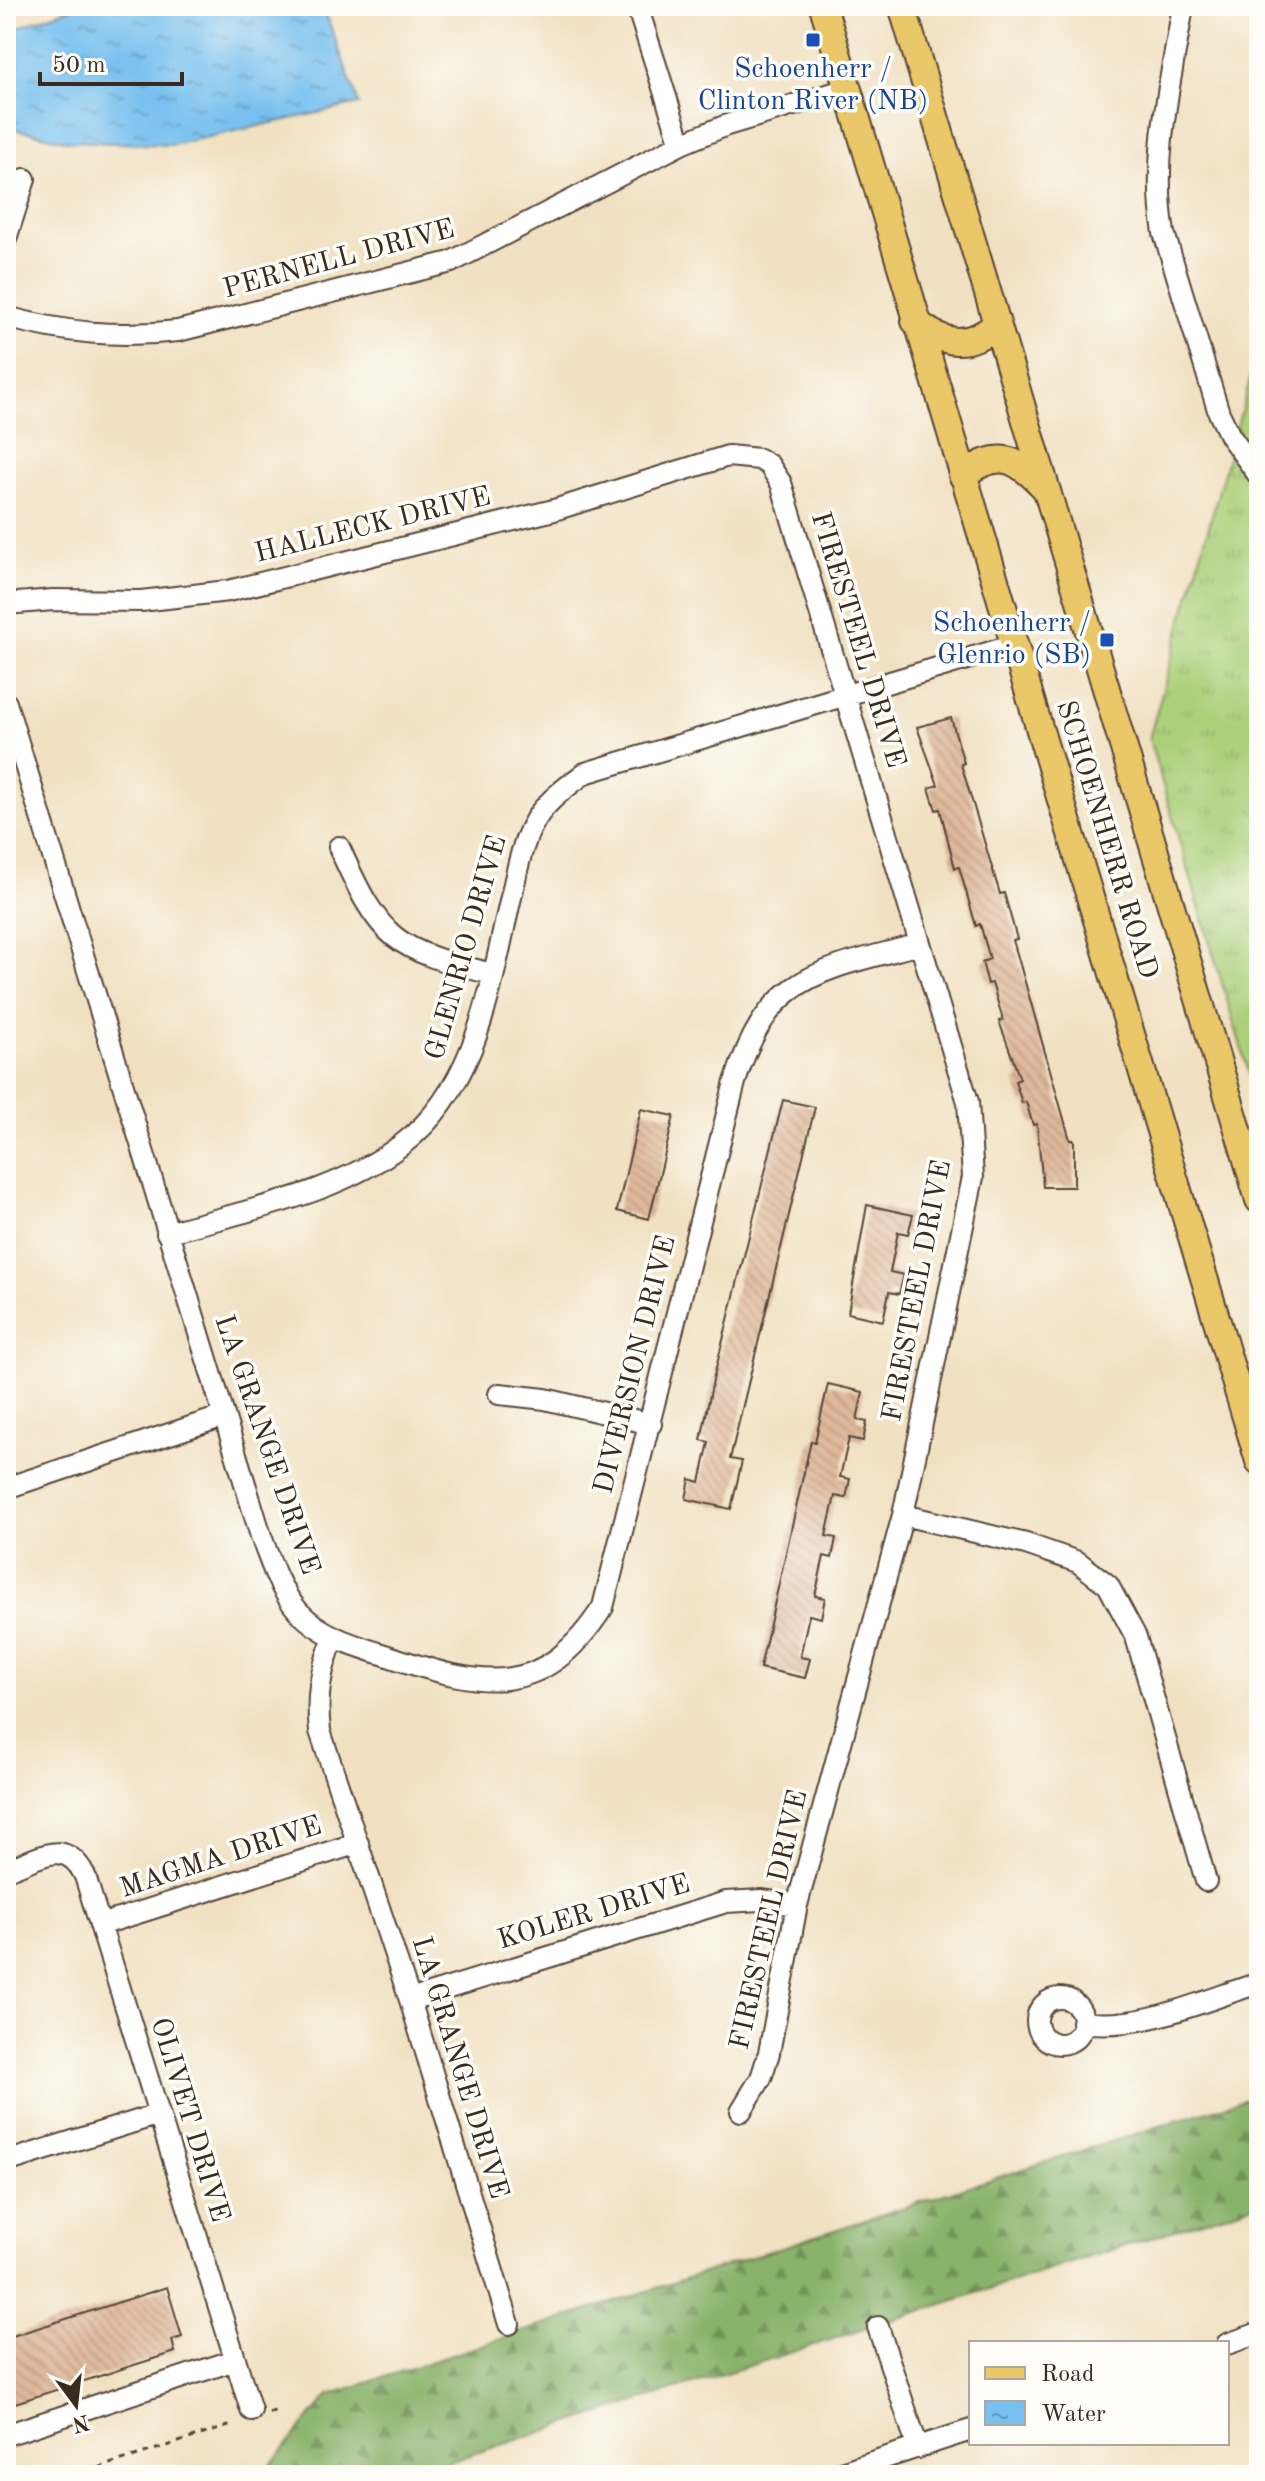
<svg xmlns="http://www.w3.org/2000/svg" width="1265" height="2481" font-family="'Old Standard TT',serif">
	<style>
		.grass { fill: url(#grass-tufts); stroke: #747d4c; stroke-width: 2 }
		.forest { fill: url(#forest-firs); stroke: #626e44; stroke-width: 2 }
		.water { fill: url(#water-ripples); stroke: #597586; stroke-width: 2 }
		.building { fill: url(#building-back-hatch) }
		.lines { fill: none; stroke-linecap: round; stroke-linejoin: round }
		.minor-casing { stroke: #564537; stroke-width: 24 }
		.major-casing { stroke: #564537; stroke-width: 30 }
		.path { stroke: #564537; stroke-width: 3; stroke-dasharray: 6 6; stroke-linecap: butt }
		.minor { stroke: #fff; stroke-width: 20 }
		.major { stroke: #eac769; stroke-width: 26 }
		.transit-dot { fill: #1a4fb4; stroke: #fdfcf7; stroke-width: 3 }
		.labels { text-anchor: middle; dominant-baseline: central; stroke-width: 7; stroke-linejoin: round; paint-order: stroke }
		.transit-label { font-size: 28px; fill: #164399; stroke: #fdfcf7 }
		.street-label { font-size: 28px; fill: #3b2a1e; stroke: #fdfcf7 }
	</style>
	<defs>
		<pattern id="grass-tufts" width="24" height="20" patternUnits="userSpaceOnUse" patternTransform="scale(2)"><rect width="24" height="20" fill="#acd07a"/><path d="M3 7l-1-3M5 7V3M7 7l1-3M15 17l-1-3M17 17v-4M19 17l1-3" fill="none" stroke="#95b369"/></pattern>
		<pattern id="forest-firs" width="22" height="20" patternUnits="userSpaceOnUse" patternTransform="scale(2)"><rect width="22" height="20" fill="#89b26a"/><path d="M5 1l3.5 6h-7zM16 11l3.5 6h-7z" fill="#719157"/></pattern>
		<pattern id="water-ripples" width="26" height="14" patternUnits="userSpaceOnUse" patternTransform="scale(2)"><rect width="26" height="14" fill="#77c0ef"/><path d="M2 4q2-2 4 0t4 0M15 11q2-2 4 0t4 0" fill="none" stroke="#639cc1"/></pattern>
		<pattern id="building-back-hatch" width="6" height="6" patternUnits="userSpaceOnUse" patternTransform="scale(2)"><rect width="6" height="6" fill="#dfb89b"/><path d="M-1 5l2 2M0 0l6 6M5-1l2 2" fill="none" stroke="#c09e85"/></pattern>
	</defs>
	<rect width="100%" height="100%" fill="#fdfcf7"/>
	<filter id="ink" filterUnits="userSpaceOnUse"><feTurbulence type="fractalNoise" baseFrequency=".0125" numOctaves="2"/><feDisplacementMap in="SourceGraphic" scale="16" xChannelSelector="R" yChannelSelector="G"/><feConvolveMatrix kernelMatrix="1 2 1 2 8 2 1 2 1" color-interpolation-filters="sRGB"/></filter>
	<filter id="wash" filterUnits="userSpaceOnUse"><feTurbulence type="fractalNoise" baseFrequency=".006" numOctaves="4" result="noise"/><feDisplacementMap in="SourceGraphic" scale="32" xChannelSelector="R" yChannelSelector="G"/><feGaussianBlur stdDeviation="1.8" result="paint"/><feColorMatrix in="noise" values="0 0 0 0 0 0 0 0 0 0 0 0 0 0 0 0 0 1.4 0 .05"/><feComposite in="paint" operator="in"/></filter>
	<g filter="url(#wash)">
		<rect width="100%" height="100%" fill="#f1e1c2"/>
		<path class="grass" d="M1259,324V1107L1149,739L1250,380Z"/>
		<path class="forest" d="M1259,2095V2203L407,2475H262L329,2395L954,2191Z"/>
		<path class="water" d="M76,6H323L359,104L172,145L69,141L6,127V32Z"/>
		<g id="blocks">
			<path class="building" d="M951,718L964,763L961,764L1000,894L1004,893L1017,939L1013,940L1070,1140H1074V1187H1043L1037,1124L1033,1125L1026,1102L1022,1103L1015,1081L1020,1079L999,1021L1003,1020L992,983L988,984L982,962L990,959L980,924L976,926L959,867L955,868L940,809L936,810L929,788L938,785L917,727Z
				M783,1100L815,1107L730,1459L742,1461L731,1509L686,1499L690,1479L700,1482L709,1442L701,1440L713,1380Z
				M641,1109L674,1116L649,1219L617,1211Z
				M867,1205L913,1215L908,1234L898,1232L890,1272L904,1275L899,1294L889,1292L883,1321L848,1313Z
				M828,1384L863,1392L857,1420L867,1422L863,1441L849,1438L840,1477L850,1479L846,1498L835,1496L826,1536L836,1538L832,1558L824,1556L815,1596L825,1598L821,1618L809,1615L800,1657L810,1659L805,1678L760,1668L811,1441L815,1442Z
				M167,2287L182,2337L172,2340L175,2352L6,2406V2338Z"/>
		</g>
	</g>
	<g filter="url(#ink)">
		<use href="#blocks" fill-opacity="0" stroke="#564537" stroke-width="2"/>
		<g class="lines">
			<g class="minor-casing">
				<path id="minor" d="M637,6L681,144
					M1183,6C1171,81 1151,157 1164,233L1219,413L1230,436L1259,476
					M6,239L25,179
					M6,317C65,333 117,338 178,331L451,262L681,144L727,125L847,89
					M6,604L53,600L141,601L228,591L554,510L728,456L759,459L769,465L781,483L968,1102L973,1177L903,1515L797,1905L769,2053L761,2078L741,2111
					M6,703L261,1536C271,1564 279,1589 299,1612C324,1638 358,1646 391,1657C484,1688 543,1700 603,1607L735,1082C769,973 819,971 920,944
					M339,847C381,941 393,949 492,974
					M167,1233C246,1210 337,1195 404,1143C480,1084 491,980 512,893C518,866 523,836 540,813C552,797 569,785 585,773L1014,645
					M499,1394L545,1399L651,1424
					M6,1488L224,1416
					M903,1515L1026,1544L1078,1562L1108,1585L1136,1637L1206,1881
					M334,1638C320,1670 316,1697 320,1731L410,2000L509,2324
					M6,1870C38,1860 65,1835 85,1876L251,2410
					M100,1925L358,1843
					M1037 2021a23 23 0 1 1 46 0a23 23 0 1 1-46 0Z
					M410,2000L726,1902L761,1900L797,1905
					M1082,2022C1141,2031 1204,2000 1259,1983
					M6,2162L156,2115
					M878,2327L918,2448
					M1227,2344L1259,2333
					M6,2435L235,2360
					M832,2475L971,2430"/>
			</g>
			<g class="major-casing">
				<path id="major" d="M823,6L1259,1461
					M902,6L1259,1200
					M915,321C942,344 966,349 995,326
					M962,475C1000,450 1014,456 1044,487"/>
			</g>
			<path class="path" d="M269,2413L280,2409
				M75,2475L235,2424"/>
			<use href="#minor" class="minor"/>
			<use href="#major" class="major"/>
		</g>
	</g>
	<g class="transit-dot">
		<rect x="805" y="32" width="16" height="16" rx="4"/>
		<rect x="1099" y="632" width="16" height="16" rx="4"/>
	</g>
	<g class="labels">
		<g class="transit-label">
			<text x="813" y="70">Schoenherr /<tspan x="813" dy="32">Clinton River (NB)</tspan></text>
			<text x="1091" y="624" text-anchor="end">Schoenherr /<tspan x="1091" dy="32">Glenrio (SB)</tspan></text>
		</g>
		<g class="street-label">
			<text transform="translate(339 260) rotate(-15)">PERNELL DRIVE</text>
			<text transform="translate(373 526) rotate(-14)">HALLECK DRIVE</text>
			<text transform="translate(857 640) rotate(73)">FIRESTEEL DRIVE</text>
			<text transform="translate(1106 840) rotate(73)">SCHOENHERR ROAD</text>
			<text transform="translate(467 948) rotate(-74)">GLENRIO DRIVE</text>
			<text transform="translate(918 1291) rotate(-79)">FIRESTEEL DRIVE</text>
			<text transform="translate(636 1365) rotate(-76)">DIVERSION DRIVE</text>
			<text transform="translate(266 1445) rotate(71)">LA GRANGE DRIVE</text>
			<text transform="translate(221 1858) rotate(-18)">MAGMA DRIVE</text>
			<text transform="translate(594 1913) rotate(-17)">KOLER DRIVE</text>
			<text transform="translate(770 1920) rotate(-77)">FIRESTEEL DRIVE</text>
			<text transform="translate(459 2068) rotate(73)">LA GRANGE DRIVE</text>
			<text transform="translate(189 2120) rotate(73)">OLIVET DRIVE</text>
		</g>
	</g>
	<rect width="1265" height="2481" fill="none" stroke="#fdfcf7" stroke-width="32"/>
	<rect x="969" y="2341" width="260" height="104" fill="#fdfcf7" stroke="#afa8a0" stroke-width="2"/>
	<rect x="985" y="2367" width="40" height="12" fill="#eac769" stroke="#afa8a0" stroke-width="2"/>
	<text x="1041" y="2381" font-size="24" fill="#3b2a1e">Road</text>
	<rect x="985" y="2401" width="40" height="24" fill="url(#water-ripples)" stroke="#afa8a0" stroke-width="2"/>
	<text x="1041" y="2421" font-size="24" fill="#3b2a1e">Water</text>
	<g transform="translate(76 2405) rotate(165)" stroke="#fdfcf7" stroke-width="6" paint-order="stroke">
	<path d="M0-6L14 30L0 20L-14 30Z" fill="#3b2a1e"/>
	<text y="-12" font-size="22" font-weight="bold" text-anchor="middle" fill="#3b2a1e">N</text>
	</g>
	<path d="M40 72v12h142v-12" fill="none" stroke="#3b2a1e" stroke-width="4"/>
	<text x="52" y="72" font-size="24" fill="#3b2a1e" stroke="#fdfcf7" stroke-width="6" paint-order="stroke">50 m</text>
</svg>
